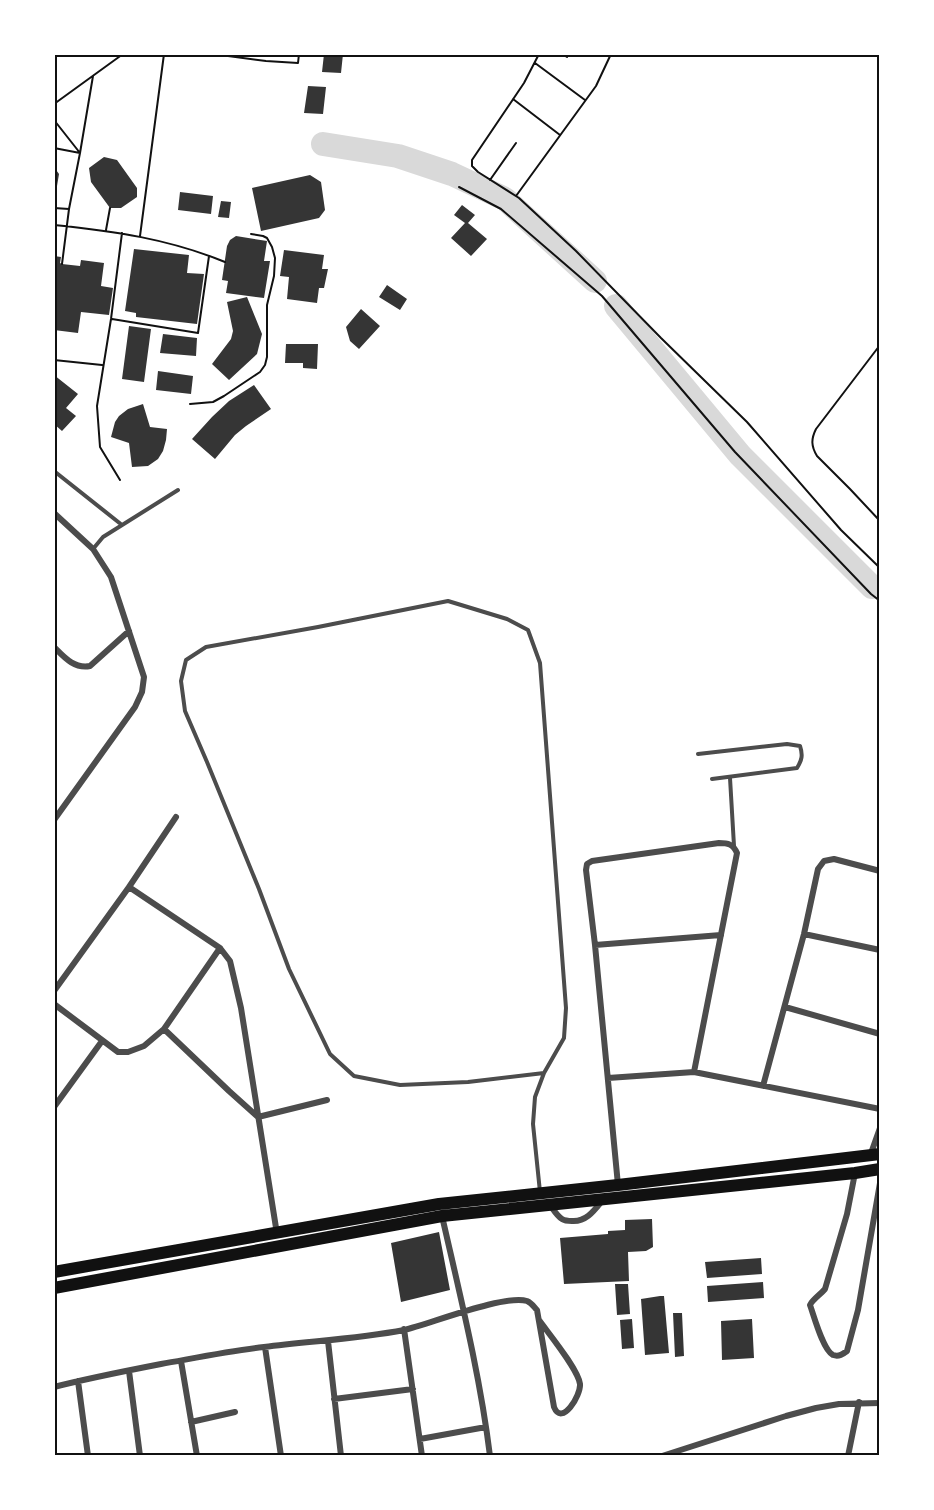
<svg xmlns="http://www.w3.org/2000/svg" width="934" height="1510" font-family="'Open Sans',sans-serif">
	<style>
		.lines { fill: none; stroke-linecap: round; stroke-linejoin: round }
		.river { stroke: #d9d9d9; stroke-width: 24 }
		.building { fill: #353535 }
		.path { stroke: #111; stroke-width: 2 }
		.service { stroke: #4c4c4c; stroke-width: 4 }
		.minor { stroke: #4c4c4c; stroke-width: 6 }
		.trunk { stroke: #111; stroke-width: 12 }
		.neatline { fill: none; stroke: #111; stroke-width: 2 }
	</style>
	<rect width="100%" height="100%" fill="#fff"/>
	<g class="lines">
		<path class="river" d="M323,144L398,156L452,174L505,199L595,281
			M616,306L740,455L872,587"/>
	</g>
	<path class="building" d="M324,54H343L341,73L322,72Z
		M308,86L326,87L323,114L304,113Z
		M104,157L117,160L137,188V197L121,208H110L91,182L89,168Z
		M54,167L59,174L55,198L54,197Z
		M310,175L321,182L325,210L319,218L261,231L252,188Z
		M180,192L213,196L211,214L178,210Z
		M221,201L231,202L229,218L218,217Z
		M462,205L475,215L468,223L487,239L471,256L451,238L465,223L454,215Z
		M236,236L267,241L264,261H270L264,298L226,293L228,281L222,280L227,246L230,240Z
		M134,249L189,255L187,273L204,274L197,324L136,317V313L125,311Z
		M284,250L324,255L322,269H328L324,288H319L317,303L287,299L289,277L280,276Z
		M54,256L61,257L60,263L62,264L80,266L81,260L104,263L101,286L113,288L109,315L81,312L78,333L54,330Z
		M387,285L407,299L400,310L379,297Z
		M247,297L262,334L257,354L229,380L212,364L231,339L233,331L227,302Z
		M361,309L380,326L359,349L350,341L346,327Z
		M129,326L151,329L144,382L122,379Z
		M163,334L197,338L196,356L160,353Z
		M286,344H318L317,369L303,368V363H285Z
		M158,371L193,376L191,394L156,390Z
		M54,375L78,394L66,408L76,416L62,431L54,424Z
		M254,385L271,409L246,426L235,435L215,459L192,439L212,417L229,401Z
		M143,404L150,427L167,429L166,440L163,451L158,459L148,466L132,467L129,443L111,437L115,422L119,416L128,409Z
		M652,1219L653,1247L646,1251L628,1252L629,1281L564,1284L560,1238L608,1234V1231L625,1230V1220Z
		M439,1232L450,1290L401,1302L391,1243Z
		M761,1258L762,1274L707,1278L705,1262Z
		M763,1282L764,1298L708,1302L707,1286Z
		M615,1284H628L630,1314L617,1315Z
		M660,1296H664L669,1353L645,1355L641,1299Z
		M673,1313H682L684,1356L675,1357Z
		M632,1319L634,1348L622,1349L620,1320Z
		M752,1319L754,1358L722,1360L721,1321Z"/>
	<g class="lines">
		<path class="path" d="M213,54L266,61L298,63L299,54
			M539,54L524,83L472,160V166L478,172L519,198L576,251L661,338L747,422L841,530L880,568
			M562,54L567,57
			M535,63L585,100
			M513,99L560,135
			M54,104L123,54
			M54,120L80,153L69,209L62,264
			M54,148L80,153L93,76
			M490,180L516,143
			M459,187L501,209L602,296L735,452L871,594L880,601
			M516,196L596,86L611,54
			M54,208L69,209
			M54,225C114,231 169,239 225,262
			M106,230L110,208
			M140,236L164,54
			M112,319L198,333L209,256
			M880,345L816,429C811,439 811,446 817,456L850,489L880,521
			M54,360L102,365
			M190,404L213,402L224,396L260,372L265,365L267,357V305L274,276L275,258L272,247L267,238L263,236L251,234
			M120,480L100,447L97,406L111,319L122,233"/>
		<path class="service" d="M54,471L122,525
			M93,549L103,537L178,490
			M698,754L787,744L800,746C803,755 802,760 797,768L712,779
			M730,778L734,846
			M540,1192L533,1124L535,1097L544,1073L564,1038L566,1008L540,663L528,630L507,619L448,601L318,627L206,647L186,660L181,681L185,711L207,762L259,889L289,969L330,1054L354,1076L400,1085L468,1082L544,1073"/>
		<path class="minor" d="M54,513L93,549L111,577L144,677L142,692L135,707L54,820
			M54,647C64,657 74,669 90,666L129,631
			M129,887L220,948L230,961L241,1008L277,1234
			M804,934L880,950
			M595,945L721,935
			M54,991L129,887L176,817
			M54,1004L118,1052H128L144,1046L164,1029L220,948
			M785,1007L880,1034
			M164,1029L229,1091L258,1117L327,1100
			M608,1078L694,1072L880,1109
			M763,1086L804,934L818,869L824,861L834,859L880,871
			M54,1107L102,1041
			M870,1156L880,1128
			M855,1173L847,1214L825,1289C820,1295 813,1299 810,1305C814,1316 823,1350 833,1355C839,1357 843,1354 847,1351L858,1310L880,1183
			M618,1185L595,945L586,870L587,864L592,861L719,843C728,843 733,844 737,853L694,1072
			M550,1205C553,1209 557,1216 562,1219C565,1221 568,1221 572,1221C586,1222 594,1211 602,1201
			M442,1216C460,1295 480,1375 490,1456
			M404,1329L422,1456
			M328,1341L341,1456
			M265,1347L281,1456
			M181,1361L197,1456
			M129,1371L140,1456
			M78,1381L88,1456
			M54,1387C89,1378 125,1371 161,1364C195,1358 229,1351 264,1347C311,1341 358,1339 404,1330C430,1324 505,1294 527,1301C532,1303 534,1307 537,1310L554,1407C562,1427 581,1395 580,1384C578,1369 549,1334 539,1320
			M334,1399L413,1389
			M191,1422L235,1412
			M420,1439L486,1427
			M662,1456L786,1416L816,1408L839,1404L880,1403
			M848,1456L859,1402"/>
		<path class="trunk" d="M54,1272L439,1204L618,1185L880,1154
			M54,1288L442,1216L855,1173L880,1169"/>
	</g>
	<rect width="934" height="1510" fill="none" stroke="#ffffff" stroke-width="111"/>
	<rect x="56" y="56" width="822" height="1398" class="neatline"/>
</svg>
